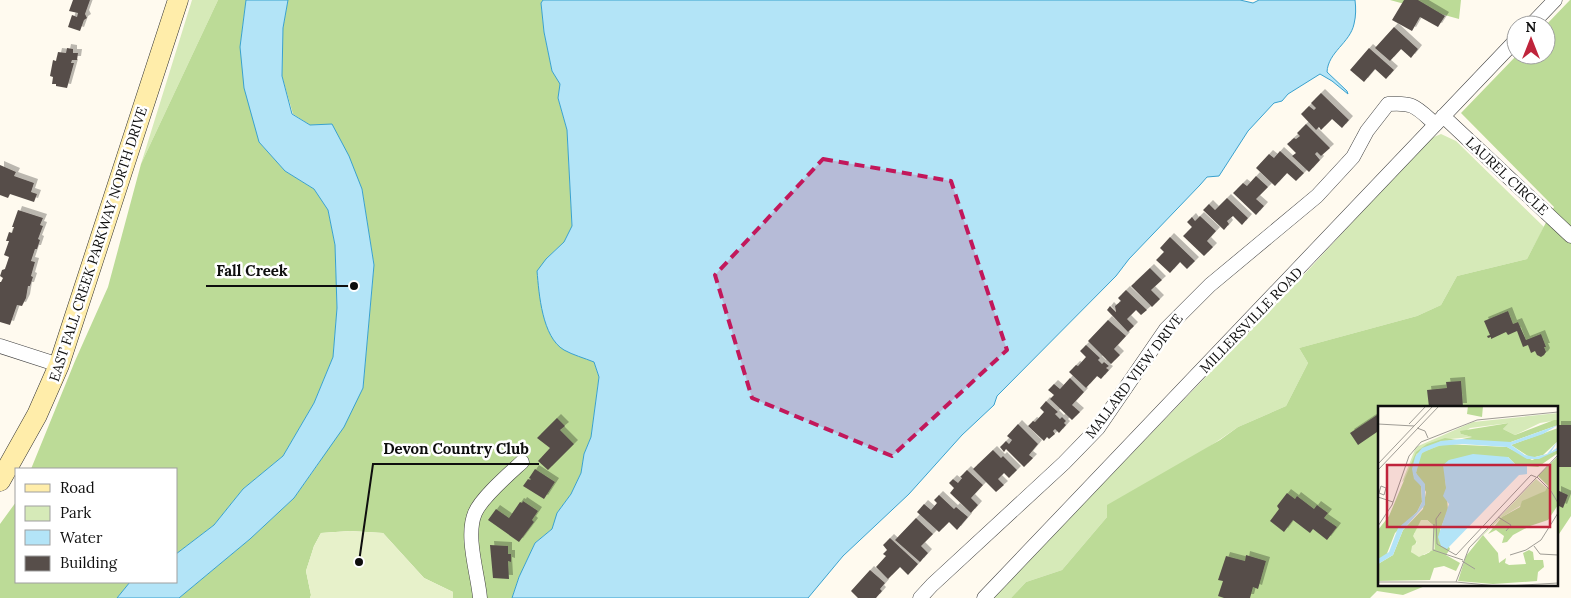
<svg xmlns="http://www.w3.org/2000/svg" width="1571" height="598" font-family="Lora,serif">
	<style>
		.green { fill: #d6eab8 }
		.forest { fill: #bcdb97 }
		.pitch { fill: #e7f1ca }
		.water { fill: #b3e4f7; stroke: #39a1ce }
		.building { fill: #574e4a; filter: url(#shadow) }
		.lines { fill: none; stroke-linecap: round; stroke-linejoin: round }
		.street-casing { stroke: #414141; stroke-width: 15 }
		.secondary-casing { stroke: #303030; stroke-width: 21 }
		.street { stroke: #fff; stroke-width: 14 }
		.secondary { stroke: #ffedaa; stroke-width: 20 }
		.marked { fill: #c2185b; fill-opacity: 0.2; stroke: #c2185b; stroke-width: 4; stroke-dasharray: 10 6; stroke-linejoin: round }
		.labels { text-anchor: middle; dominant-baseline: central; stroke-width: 5; stroke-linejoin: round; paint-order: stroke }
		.street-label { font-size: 14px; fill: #0e0e0e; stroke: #fff }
		.inset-road { fill: none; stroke: #9f9c95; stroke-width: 1 }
		.view { fill: #bf243b; fill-opacity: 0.15; stroke: #bf243b; stroke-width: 2.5 }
		.inset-edge { fill: none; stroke: #0e0e0e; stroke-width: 2.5 }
		.leader { fill: none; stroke: #0e0e0e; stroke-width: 2 }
		.callout-dot { fill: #0e0e0e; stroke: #fff; stroke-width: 2 }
		.callout-label { font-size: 15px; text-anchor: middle; font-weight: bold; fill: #0e0e0e; stroke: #fff; stroke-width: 5; stroke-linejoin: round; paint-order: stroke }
	</style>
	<defs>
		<filter id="shadow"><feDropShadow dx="4" dy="-4" stdDeviation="0" flood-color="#0004"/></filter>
	</defs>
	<rect width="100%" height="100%" fill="#fffaef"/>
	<path class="green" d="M192,0H218L141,164Z
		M1441,134L1456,141L1544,227L1527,259L1457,276L1441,305L1417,316L1299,348L1308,363L1286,406L1238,427L1107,517L1062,570L1026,582L1011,598H992L1288,292L1429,139Z"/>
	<path class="forest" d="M218,0H246L240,47L259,142L285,171L314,189L328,210L335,245L337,308L333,357L314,403L283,456L243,489L214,525L176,554V469H31L75,361L108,287L141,164Z
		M288,0H543L541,3L544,32L552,71L561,84L558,98L567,130L572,227L564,242L546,259L594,362L599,377L591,437L584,454L581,473L571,494L557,513L556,521L552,529L535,543L519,577L512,598H453V592L424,578L383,533L350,531L321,533L314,546L306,571L311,595L310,598H179L250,539L294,498L319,463L363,388L374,265L362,189L310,125L293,114L282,76L283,28Z
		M1390,0H1461L1459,19Z
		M1570,0H1571V516L1557,537V407H1380V584H1430L1403,595L1377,591L1370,598H1011L1026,582L1062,570L1107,517V505L1220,440L1238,427L1286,406L1308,363L1299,348L1417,316L1441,305L1457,276L1527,259L1554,207L1461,113L1517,55H1546V25Z
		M16,502V582H130L117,598H0V524Z"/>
	<path class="pitch" d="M350,531L383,533L424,578L453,592V598H310L311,595L306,571L314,546L321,533Z"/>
	<path class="water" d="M246,0H288L283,28L282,76L292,114L310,125L332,124L349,156L362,189L374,265L363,388L344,427L294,498L250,539L179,598H117L130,582H176V554L214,525L243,489L283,456L314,403L333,357L337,308L335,245L328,210L314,189L285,171L259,142L244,88L240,47Z
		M543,0H1240L1253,3L1259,0H1355C1356,8 1356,16 1354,24C1350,43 1328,52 1327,72L1347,91L1348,94L1332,81L1320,74L1288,94L1282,101L1274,103L1248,131L1219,176L1207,177L1200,185L1129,259L1116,276L997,396L994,405L962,435L909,494L843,556L808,598H512L519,577L535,543L552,529L557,513L571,494L581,473L584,454L591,437L599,377L594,362C584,358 573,355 564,350C542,337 539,294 537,271L546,259L564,242L572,226L567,130L558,98L560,84L552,71L544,32L541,3Z"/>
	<path class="building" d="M73,0H90L85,14L87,18L84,20L80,31L68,27L72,15L77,17L78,13L69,11Z
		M1404,0H1418L1445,16L1438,27L1420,17L1412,31L1392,20Z
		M1394,27L1418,49L1411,58L1401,49L1390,61L1375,48Z
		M67,48L73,49V53H78L77,60H72L71,63H74L67,88L56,86V84H52L53,77L50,76L53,60L56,61L58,52L66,53Z
		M1369,48L1394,70L1386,79L1375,69L1364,82L1350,70Z
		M1321,93L1349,120L1342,128L1332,119L1321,130L1319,127L1316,130L1301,114L1309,106L1314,110L1316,108L1311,103Z
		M1306,124L1330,148L1321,156L1317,152L1315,154L1320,160L1309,172L1292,156L1296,153L1287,144L1294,138L1296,139L1300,136L1297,133Z
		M1280,151L1304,173L1296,181L1287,173L1275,186L1256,168L1269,154L1274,158Z
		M0,165L16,172L14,176L34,183L31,192L37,194L34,202L10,194L8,198L0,195Z
		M1256,176L1268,187L1256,199L1264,206L1256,215L1233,193L1243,183L1247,186Z
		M1227,198L1248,218L1242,225L1233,216L1227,221L1229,224L1224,230L1203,210L1209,204L1215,210Z
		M18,210L43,218L40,225L43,226L38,239L40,240L37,249H35L31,261L35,262L31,276L33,277L30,286H28L26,298L22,306L17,305L10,325L0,322V282H1L3,278L0,276L2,270L5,269L9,257L4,255L9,241H6L9,232L12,233L14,227H12Z
		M1200,216L1216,231L1207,241L1213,247L1204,256L1183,236L1192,227L1187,222L1192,217L1195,221Z
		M1170,237L1195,261L1187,269L1180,262L1170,273L1156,260L1164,252L1160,248Z
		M1150,268L1162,280L1151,290L1160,299L1152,307L1131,286Z
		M1126,290L1147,310L1141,315L1136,310L1127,319L1134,326L1128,332L1107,310L1110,306L1116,312L1115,306L1121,301L1118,298Z
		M1508,311L1513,324L1518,322L1526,340L1541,334L1546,347H1544L1546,352L1544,355L1541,357L1537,355L1535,351L1531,353L1528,345L1523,347L1517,331L1508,335L1506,332L1491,339V337L1488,338L1487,336L1490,335L1484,321Z
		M1108,320L1126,336L1114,349L1120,355L1111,364L1088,341Z
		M1086,345L1100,358L1098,360L1102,364L1104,362L1109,366L1106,368L1109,370L1101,379L1097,376L1086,388L1069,372L1076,365L1078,366L1086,357L1080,351Z
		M1070,378L1084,392L1072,405L1080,412L1072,420L1050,399L1054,395L1048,390L1054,384L1060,389Z
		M1461,381L1463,407H1429L1427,390L1447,388L1446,382Z
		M1046,401L1058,412L1055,414L1060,419L1062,417L1066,421L1064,423L1066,425L1059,433L1055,429L1053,431L1055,434L1049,439L1047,437L1044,441L1028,426L1033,421L1035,422L1044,412L1040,408Z
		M1380,413V436L1377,432L1358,445L1350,433Z
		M557,418L565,426L560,430L574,444L548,470L538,461L550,448L537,438Z
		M1018,424L1038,444L1029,455L1033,458L1024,467L1006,449L1004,452L1000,447L1006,441L1009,444L1012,440L1007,436Z
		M1557,425H1571V467H1557Z
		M993,450L1001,458L1003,456L1017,470L1009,478L1004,473L998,479L1004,485L996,492L973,469Z
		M535,469L555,482L544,499L523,486L528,479L530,480L531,479L529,478Z
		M967,470L983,485L971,498L978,505L971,513L950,493L954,488L949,483L953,479L958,483L962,478L960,477Z
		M1557,490L1568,495L1563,508L1557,505Z
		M1287,493L1295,499L1297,496L1314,509L1317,505L1328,513L1324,518L1337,527L1327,540L1313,529L1310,533L1293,520L1284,532L1270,521L1279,509L1277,506Z
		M939,495L954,509L956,507L968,517L957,530L949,522L939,532L917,512L924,504L931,510L937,503L934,500Z
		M523,501L538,511L532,520L534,522L519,542L488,520L496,509L509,518L520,502L522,503Z
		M916,518L933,534L921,546L928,553L920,562L895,540Z
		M890,538L918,564L908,575L900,567L888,579L876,567L886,556L883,554L887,550L883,545Z
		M490,545L508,546V554H511V562L508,561L509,579L493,578Z
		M1246,555L1266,561L1258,589L1253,587L1250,598H1224L1218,596L1223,581L1218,580L1226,556L1245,561Z
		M870,570L885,583L880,589L882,591L876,598H858L851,591Z"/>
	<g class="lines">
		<g class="street-casing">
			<path id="street" d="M1531,25L1555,0
				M1443,116L1571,236
				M0,346L59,365
				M480,598C478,574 465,536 475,513C481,498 509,474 522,462
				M920,598L932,585L1064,463L1098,428L1166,329L1210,285L1317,196L1353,157L1367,131L1388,104C1414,102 1416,107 1435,124
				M984,598L1516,40"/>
		</g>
		<g class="secondary-casing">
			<path id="secondary" d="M0,481L37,415L59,365L178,0"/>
		</g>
		<use href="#street" class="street"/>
		<use href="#secondary" class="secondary"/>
	</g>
	<path class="marked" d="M823,159L951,181L1007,350L892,456L752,398L715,275Z"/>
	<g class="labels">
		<g class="street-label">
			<text transform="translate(1507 176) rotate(43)">LAUREL CIRCLE</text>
			<text transform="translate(98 244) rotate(-72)">EAST FALL CREEK PARKWAY NORTH DRIVE</text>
			<text transform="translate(1251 320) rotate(-46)">MILLERSVILLE ROAD</text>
			<text transform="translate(1134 376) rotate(-53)">MALLARD VIEW DRIVE</text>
		</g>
	</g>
	<g transform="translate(1378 406)">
		<rect width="180" height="180" fill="#fffaef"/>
		<path d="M180,7V14L162,17L137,29L125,23L131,17L92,22L83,28L94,31L72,33L24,76L38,41L95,16ZM158,73L169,82L167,85L124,111L93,141Z" fill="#d6eab8"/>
		<path d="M90,0H105L104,11L89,8ZM176,14H180V19L130,37L90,36L84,33L94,31L83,28L82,25L131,17L125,23L137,29ZM180,22V35L165,49L153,52L133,39ZM67,32L79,34L63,35L38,48L35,68L43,80L44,96L39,106L17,127L8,150L0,153V124L11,110L38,46L49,38ZM67,38L129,41L154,54L180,44V47L160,61L138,59L130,51L71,54L67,69L70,104L62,124L72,143L68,149L82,157L78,165L66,160L56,162L52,174L0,175V158L15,149L25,124L45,103L48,86L38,67L40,51L47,45ZM49,114L56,120L52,146L46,149L33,146L39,135L36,128ZM180,50V99L170,114L152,120L135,129L129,136L124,137L126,130L118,124L110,128L124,111L142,101L144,95L167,85L170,80L160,70ZM105,129L120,147L121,157L128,152L127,157L131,159L148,158L145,147L151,144L155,146L156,154H165L166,161L160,166L159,175L115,178L80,175L88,150Z" fill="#bcdb97" fill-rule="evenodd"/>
		<path d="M49,114L56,120L57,143L41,151L33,146L34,140L39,137L35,130L43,114Z" fill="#e7f1ca"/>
		<path d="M180,19L165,28L133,39L147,49L157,51L169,48L180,35L173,46L180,41V44L161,53H149L129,41L84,38L60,40L44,47L38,67L47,78V99L25,124L15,149L0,158V153L11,146L20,122L39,106L44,96L43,80L36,73L34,63L37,51L44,42L63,35L84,33L133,36ZM95,48L130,51L138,59L149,58V68L141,69L69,143L63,140L60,131L71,98L65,90L68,82L65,59L71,54Z" fill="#b3e4f7"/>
		<path class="inset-road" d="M0,18L36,20M31,18L48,0M39,22L47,25L50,32M0,58L55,0M0,64L61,0M159,71L173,85L180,97M3,80L8,82L6,89L1,87ZM0,91L15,96M63,106L58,113L59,138L78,149L153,69L158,71M120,111L133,119L128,125M56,118L55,144L85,154M0,120L14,99L31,50L43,36L99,14L180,6M156,140L162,148L180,149M132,149L148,144L163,134L180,107M84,155L97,163M0,176H78L119,180M78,176L91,142L180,49M129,180L180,177"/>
		<path class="view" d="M9,59H172V121H9Z"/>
		<rect width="180" height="180" class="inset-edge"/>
	</g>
	<path class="leader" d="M354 286L297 286H206M359 562L373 464H539"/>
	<g class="callout-dot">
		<circle cx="354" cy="286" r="5"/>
		<circle cx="359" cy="562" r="5"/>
	</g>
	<g class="callout-label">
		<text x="252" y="276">Fall Creek</text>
		<text x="456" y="454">Devon Country Club</text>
	</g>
	<rect x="15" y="468" width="162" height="115" fill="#ffffff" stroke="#9f9f9f"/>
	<rect x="25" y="484" width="25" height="8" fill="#ffedaa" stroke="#9f9f9f"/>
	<text x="60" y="493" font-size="15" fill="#0e0e0e">Road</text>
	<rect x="25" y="506" width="25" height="15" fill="#d6eab8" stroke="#9f9f9f"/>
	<text x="60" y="518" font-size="15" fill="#0e0e0e">Park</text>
	<rect x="25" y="530" width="25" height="15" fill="#b3e4f7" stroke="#9f9f9f"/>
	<text x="60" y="543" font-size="15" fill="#0e0e0e">Water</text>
	<rect x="25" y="556" width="25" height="15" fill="#574e4a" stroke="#9f9f9f"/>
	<text x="60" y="568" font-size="15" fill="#0e0e0e">Building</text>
	<g transform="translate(1531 40)"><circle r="24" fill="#ffffff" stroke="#9f9f9f"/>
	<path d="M0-4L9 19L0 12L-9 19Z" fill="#bf243b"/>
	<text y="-8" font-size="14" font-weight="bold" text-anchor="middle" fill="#0e0e0e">N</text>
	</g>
</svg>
